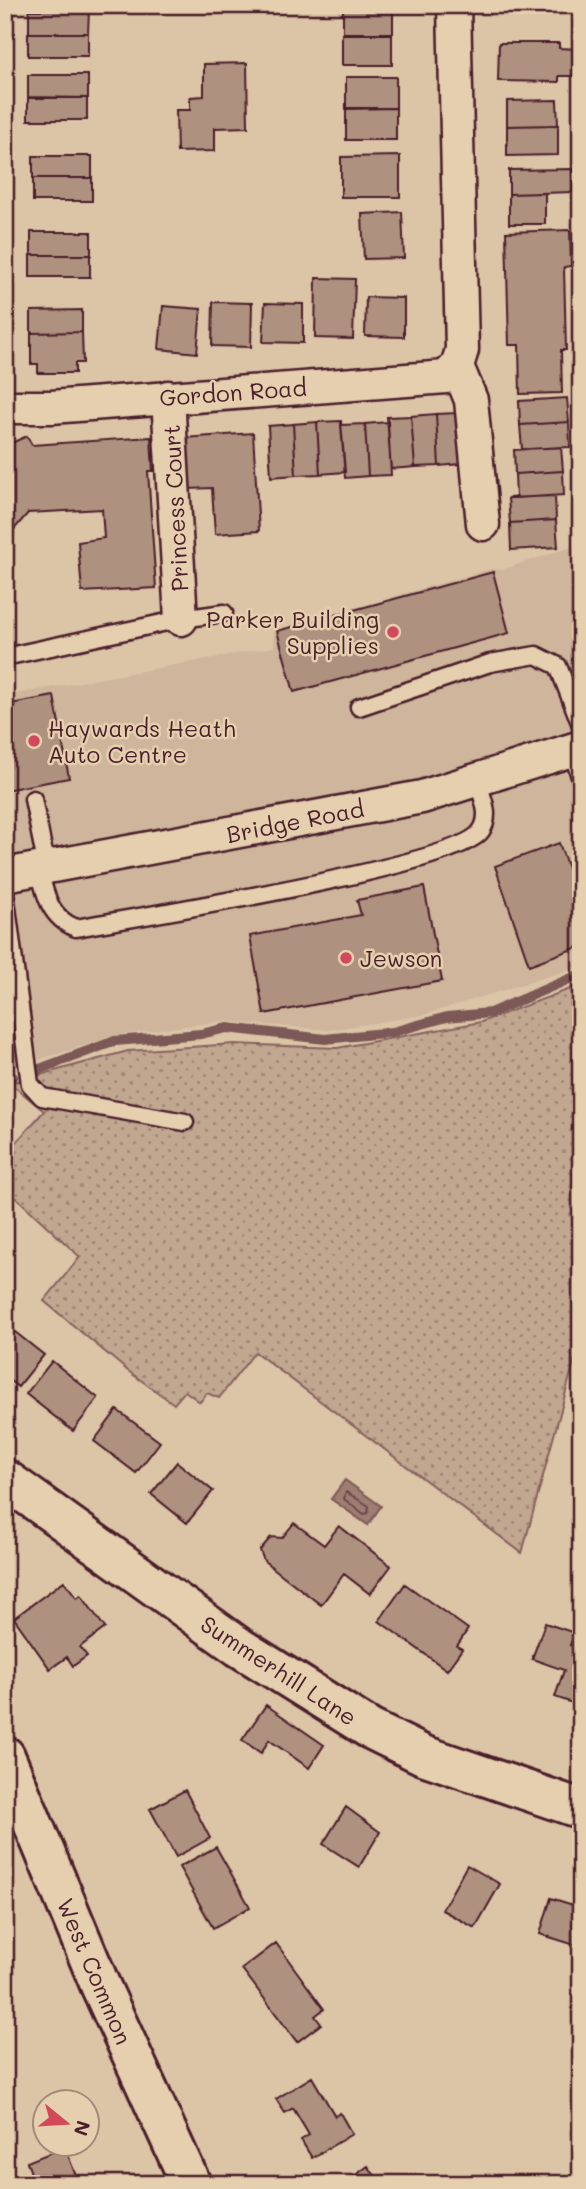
<svg xmlns="http://www.w3.org/2000/svg" width="586" height="2189" font-family="Mali,sans-serif">
	<style>
		.built { fill: #ceb59b }
		.garden { fill: url(#garden-dots); stroke: #86625e; stroke-width: 2 }
		.water { fill: #9e7e72; stroke: #7c5856; stroke-width: 2 }
		.lines { fill: none; stroke-linecap: round; stroke-linejoin: round }
		.shore { stroke: #6c4547; stroke-width: 2 }
		.stream { stroke: #7c5856; stroke-width: 10 }
		.building { fill: #af9180; stroke: #4a1f2b; stroke-width: 2 }
		.lane-casing { stroke: #4a1f2b; stroke-width: 21 }
		.street-casing { stroke: #4a1f2b; stroke-width: 37 }
		.secondary-casing { stroke: #4a1f2b; stroke-width: 44 }
		.lane { stroke: #e5cfaf; stroke-width: 16 }
		.street { stroke: #e5cfaf; stroke-width: 32 }
		.secondary { stroke: #e5cfaf; stroke-width: 38 }
		.poi-dot { fill: #d1495b; stroke: #e5cfaf; stroke-width: 2.5 }
		.labels { text-anchor: middle; dominant-baseline: central; stroke-width: 5; stroke-linejoin: round; paint-order: stroke }
		.street-label { font-size: 23px; fill: #4a1f2b; stroke: #e5cfaf }
		.poi-label { font-size: 23px; fill: #4a1f2b; stroke: #e5cfaf; text-anchor: start }
	</style>
	<defs>
		<pattern id="garden-dots" width="8" height="8" patternUnits="userSpaceOnUse" patternTransform="scale(1.75)"><rect width="8" height="8" fill="#c1a690"/><path d="M2 2h.1M6 6h.1" fill="none" stroke="#9f8776" stroke-width="1.8" stroke-linecap="round"/></pattern>
	</defs>
	<rect width="100%" height="100%" fill="#dcc4a7"/>
	<filter id="ink" filterUnits="userSpaceOnUse"><feTurbulence type="fractalNoise" baseFrequency=".0143" numOctaves="2"/><feDisplacementMap in="SourceGraphic" scale="14" xChannelSelector="R" yChannelSelector="G"/><feConvolveMatrix kernelMatrix="1 2 1 2 8 2 1 2 1" color-interpolation-filters="sRGB"/></filter>
	<g filter="url(#ink)">
		<path class="built" d="M581,544V966L423,1015L329,1030L223,1021L118,1035L5,1070V696L274,647V631L491,569L501,570Z"/>
		<path class="garden" d="M581,985V1336L522,1553L255,1352L219,1398L207,1393L200,1402L185,1391L174,1404L128,1371L44,1301L80,1257L5,1187V1155L44,1111L10,1083L128,1051L235,1044L337,1048L481,1022Z"/>
		<path class="water" d="M345,1480L381,1506L368,1525L331,1499Z"/>
		<g class="lines">
			<path class="shore" d="M346,1492L369,1506L368,1513L364,1514L344,1499Z"/>
			<path class="stream" d="M37,1070L115,1041L201,1034L227,1028L325,1039L393,1032L447,1017L490,1013L581,974
				M5,1078L13,1077"/>
		</g>
		<path class="building" d="M343,5H393V33H343Z
			M29,10H89L88,33H29Z
			M28,33H88V56H28Z
			M342,34H392V65H342Z
			M499,43H559V48L578,49V76H559V82L498,81Z
			M247,63L248,127L215,128V151L177,152L176,110H190V97L204,96V64Z
			M28,75H88V98L28,97Z
			M346,77H396V108H346Z
			M28,98H87V120H28Z
			M557,100L558,125L507,126V101Z
			M396,108V140H346V109Z
			M558,125V155L507,156V126Z
			M33,156H92V178H33Z
			M400,156V197H341V157Z
			M572,169L573,192L509,194V170Z
			M33,178H92V201H33Z
			M545,193V224H509V194Z
			M402,212L404,258L364,259L362,214Z
			M570,230L571,266L564,267L566,350H561L562,393L520,394L519,345H509L506,232Z
			M31,232H91V255H31Z
			M30,255H90V277H30Z
			M316,278L355,279L353,339L315,338Z
			M366,297L404,298V337L365,336Z
			M213,302L252,303L251,347L212,346Z
			M265,303L303,304V343L263,342Z
			M163,306L201,309L197,353L159,349Z
			M82,310V332L31,333V311Z
			M82,332L83,363H75V373H38V364H31V333Z
			M567,398L569,422L520,425L519,401Z
			M458,413L461,464L439,466L436,414Z
			M436,414L439,466L415,467L411,416Z
			M411,416L415,467L391,469L387,417Z
			M341,421L345,472L320,474L317,422Z
			M317,422L320,474L296,475L293,424Z
			M388,422L391,475L368,476L365,424Z
			M569,422L570,447L522,449L520,425Z
			M293,424L296,475L271,477L268,426Z
			M365,424L368,476L345,478L341,425Z
			M253,433L259,531L215,534L212,488L188,489L184,438Z
			M27,436L32,445L151,437L153,471H148L156,588L82,592L78,542L104,538L102,509L28,513L5,540V446Z
			M561,447L563,471L515,474L514,450Z
			M563,471L564,495L516,498L515,474Z
			M555,496L556,520L510,523L508,498Z
			M556,520L558,547L511,550L510,523Z
			M493,572L509,633L294,692L277,631Z
			M54,696L69,778L5,790V705Z
			M559,843L581,904V946L529,965L495,866Z
			M424,887L442,981L264,1014L250,936L361,915L357,900Z
			M5,1324L44,1355L18,1387L5,1377Z
			M52,1361L98,1398L73,1431L26,1394Z
			M117,1410L160,1442L136,1473L94,1441Z
			M177,1462L213,1491L187,1523L151,1494Z
			M294,1523L324,1545L339,1526L391,1566L370,1594L344,1574L321,1605L264,1561L260,1550L271,1537L282,1538Z
			M64,1581L77,1598L81,1595L105,1628L80,1647L87,1656L73,1666L67,1657L50,1669L14,1618Z
			M405,1584L468,1629L457,1646L462,1649L447,1670L379,1621Z
			M545,1623L575,1633L570,1645L581,1648V1706L555,1697L564,1670L532,1659Z
			M266,1705L324,1745L309,1768L269,1740L261,1753L242,1740Z
			M185,1790L210,1838L176,1857L150,1809Z
			M346,1807L380,1832L359,1867L323,1844Z
			M216,1847L250,1907L213,1928L179,1867Z
			M467,1865L500,1884L475,1928L442,1910Z
			M577,1892L581,1893V1947L540,1934L551,1898L573,1905Z
			M276,1943L324,2009L315,2016L321,2024L297,2042L242,1969Z
			M312,2077L335,2116L340,2113L352,2134L312,2158L301,2140L309,2135L293,2108L285,2113L276,2099Z
			M65,2147L79,2184H35L27,2162Z
			M368,2166L381,2184H344Z"/>
		<g class="lines">
			<g class="lane-casing">
				<path id="lane" d="M14,655L181,619L224,613
					M359,707L490,663L536,655L558,666L581,725
					M572,750L581,780
					M33,799L47,868
					M39,869C45,895 50,918 76,928C135,917 458,866 481,831C492,815 482,797 477,780
					M5,892L30,1084L42,1097L185,1122"/>
			</g>
			<g class="street-casing">
				<path id="street" d="M457,366L471,400L483,524
					M168,397L181,619
					M5,407H51L446,377L457,366L462,350L454,5
					M5,875L422,797L581,747"/>
			</g>
			<g class="secondary-casing">
				<path id="secondary" d="M5,1479L239,1647L370,1729L423,1755L581,1809
					M5,1756L100,1985L191,2184"/>
			</g>
			<use href="#lane" class="lane"/>
			<use href="#street" class="street"/>
			<use href="#secondary" class="secondary"/>
		</g>
	</g>
	<g class="poi-dot">
		<circle cx="393" cy="632" r="7"/>
		<circle cx="34" cy="741" r="7"/>
		<circle cx="346" cy="958" r="7"/>
	</g>
	<g class="labels">
		<g class="street-label">
			<text transform="translate(233 392) rotate(-4)">Gordon Road</text>
			<text transform="translate(175 508) rotate(-93)">Princess Court</text>
			<text transform="translate(295 821) rotate(-11)">Bridge Road</text>
			<text transform="translate(279 1670) rotate(33)">Summerhill Lane</text>
			<text transform="translate(95 1971) rotate(67)">West Common</text>
		</g>
		<g class="poi-label">
			<text x="379" y="619" text-anchor="end">Parker Building<tspan x="379" dy="26">Supplies</tspan></text>
			<text x="48" y="728">Haywards Heath<tspan x="48" dy="26">Auto Centre</tspan></text>
			<text x="360" y="958">Jewson</text>
		</g>
	</g>
	<rect width="586" height="2189" fill="none" stroke="#e5cfaf" stroke-width="28"/>
	<rect x="14" y="14" width="558" height="2161" fill="none" stroke="#4a1f2b" stroke-width="2.5" filter="url(#ink)"/>
	<g transform="translate(66 2123) rotate(108)"><circle r="33" fill="#e5cfaf" stroke="#a7897a" stroke-width="2"/>
	<path d="M0-5L12 26L0 18L-12 26Z" fill="#d1495b"/>
	<text y="-10" font-size="19" font-weight="bold" text-anchor="middle" fill="#4a1f2b">N</text>
	</g>
</svg>
